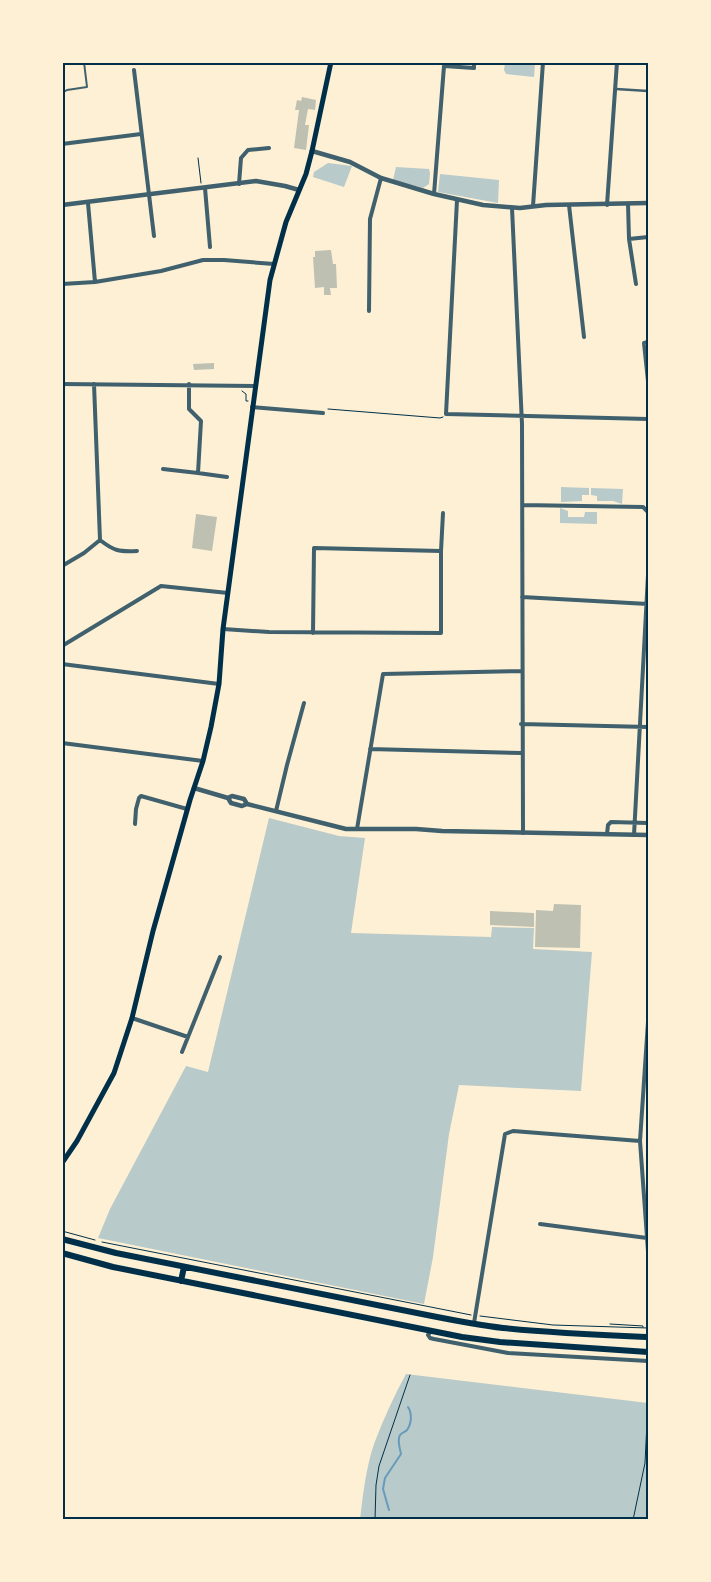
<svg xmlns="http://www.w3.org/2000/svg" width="711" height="1582" font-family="Arial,sans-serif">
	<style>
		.green { fill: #b9caca }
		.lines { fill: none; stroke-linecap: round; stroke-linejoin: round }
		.stream { stroke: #669bbc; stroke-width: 2 }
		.building { fill: #bec0b2 }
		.path { stroke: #003049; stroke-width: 1 }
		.service { stroke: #3f606c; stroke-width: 2 }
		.pedestrian { stroke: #3f606c; stroke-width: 2.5 }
		.minor { stroke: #3f606c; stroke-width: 4 }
		.tertiary { stroke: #3f606c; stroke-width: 4.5 }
		.secondary { stroke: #003049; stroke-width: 5 }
		.trunk { stroke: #003049; stroke-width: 6 }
		.neatline { fill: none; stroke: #003049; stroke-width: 2 }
	</style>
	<rect width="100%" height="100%" fill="#fdf0d5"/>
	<path class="green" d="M505,63H535L534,77L506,74L504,70Z
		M328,163L352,166L344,187L313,177L314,172Z
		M396,167L429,169L430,173L429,184L423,188L393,180Z
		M440,174L499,180L498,203L438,192Z
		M561,487L589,488V495H582V501L561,502Z
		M591,488L623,489L622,504L613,501H597V496L591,495Z
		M560,508L568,511V517H584L585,512H597V524L560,523Z
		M269,818L339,836L365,838L351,933L491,937L492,927L534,928L533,949L592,952L581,1091L459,1085L449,1134L433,1257L424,1304L98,1238L110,1209L186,1066L208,1072Z
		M406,1374L648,1403V1519L360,1520C363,1494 366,1468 374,1444C383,1420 394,1396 406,1374Z"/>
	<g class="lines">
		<path class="stream" d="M389,1510L383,1489L385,1478L401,1454C400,1449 398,1443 399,1438C399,1433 404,1433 407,1430C412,1423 412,1413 408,1407"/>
	</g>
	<path class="building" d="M302,97L316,100L315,110L308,109L305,125H309L306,150L294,148L299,110H295L297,100L301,101Z
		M331,250L333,264H336L337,288H330L331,295H324V287L315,288L313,257H315V251Z
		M214,363V369L194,370L193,364Z
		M196,514L217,517L212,551L192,548Z
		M554,904L581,905L580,948L535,947L536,910L553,911Z
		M490,911L534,913V927L490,925Z"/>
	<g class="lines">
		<path class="path" d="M198,158L201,183
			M242,391L246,394V401H248
			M328,409L440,418L443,417
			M62,1231L95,1240
			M102,1242L471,1315
			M480,1316L553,1325L648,1328
			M610,1324L643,1326V1327
			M375,1520L376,1485L379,1466L410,1375
			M633,1520L645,1463L648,1402"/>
		<path class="service" d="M62,93L67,90L87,87L84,62
			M648,1398V1382"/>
		<path class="pedestrian" d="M616,89L648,91"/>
		<path class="minor" d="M134,70L154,236
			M62,144L141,134
			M239,184L241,158L248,150L269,148
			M205,188L210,247
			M434,194L444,66L474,68V62
			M457,200L446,414L648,419
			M88,203L95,282
			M628,204L629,239L636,284
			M569,205L584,337
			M607,205L617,62
			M533,206L543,62
			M512,208L522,424L523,833
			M629,239L648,237
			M62,284L95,282L161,271L203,260H224L274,264
			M369,311L370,219L381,178
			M62,384L255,386
			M94,384L100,540C114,551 119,552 137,551
			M189,384V409L201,421L198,473L227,477
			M252,407L323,413
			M648,419V381L644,343L648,342
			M163,469L198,473
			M522,505L643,507L648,512
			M62,566L84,553L100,540
			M522,597L648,604
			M223,629L269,632L441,633V551L443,513
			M313,633L314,548L441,551
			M62,646L161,586L228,593
			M62,664L219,684
			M521,724L648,727
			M62,743L203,761
			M370,749L522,753
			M276,811L287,765L304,703
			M135,824L136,809L139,798L141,796L187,809
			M357,829L383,674L521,671
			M607,834L608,825L611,822L648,823
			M634,835L648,575
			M132,1018L188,1037
			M648,1022L640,1141L648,1251
			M182,1052L220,957
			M540,1224L647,1238
			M474,1323L505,1134L513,1131L640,1141
			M431,1331L428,1335L430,1338L434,1339L508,1353L648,1361"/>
		<path class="tertiary" d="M312,151L350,162L381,178L434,194L483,205L520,208L546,205L648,203
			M62,205L256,181L285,186L299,190
			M194,788L228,798L232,796L244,799L247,804L346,829H416L442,831L648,835
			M228,798L231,803L242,806L247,804"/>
		<path class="secondary" d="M62,1163L77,1141L114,1073L132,1018L153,931L190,800L203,761L211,727L219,684L223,629L270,280L286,222L306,174L312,151L331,62"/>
		<path class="trunk" d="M62,1239L116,1253L427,1315C452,1320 477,1325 503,1328C551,1333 600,1335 648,1337
			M62,1253L113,1267L462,1337L500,1342L648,1352
			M181,1281L184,1267"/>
	</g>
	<rect width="711" height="1582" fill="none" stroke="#fdf0d5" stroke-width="128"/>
	<rect x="64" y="64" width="583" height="1454" class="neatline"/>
</svg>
